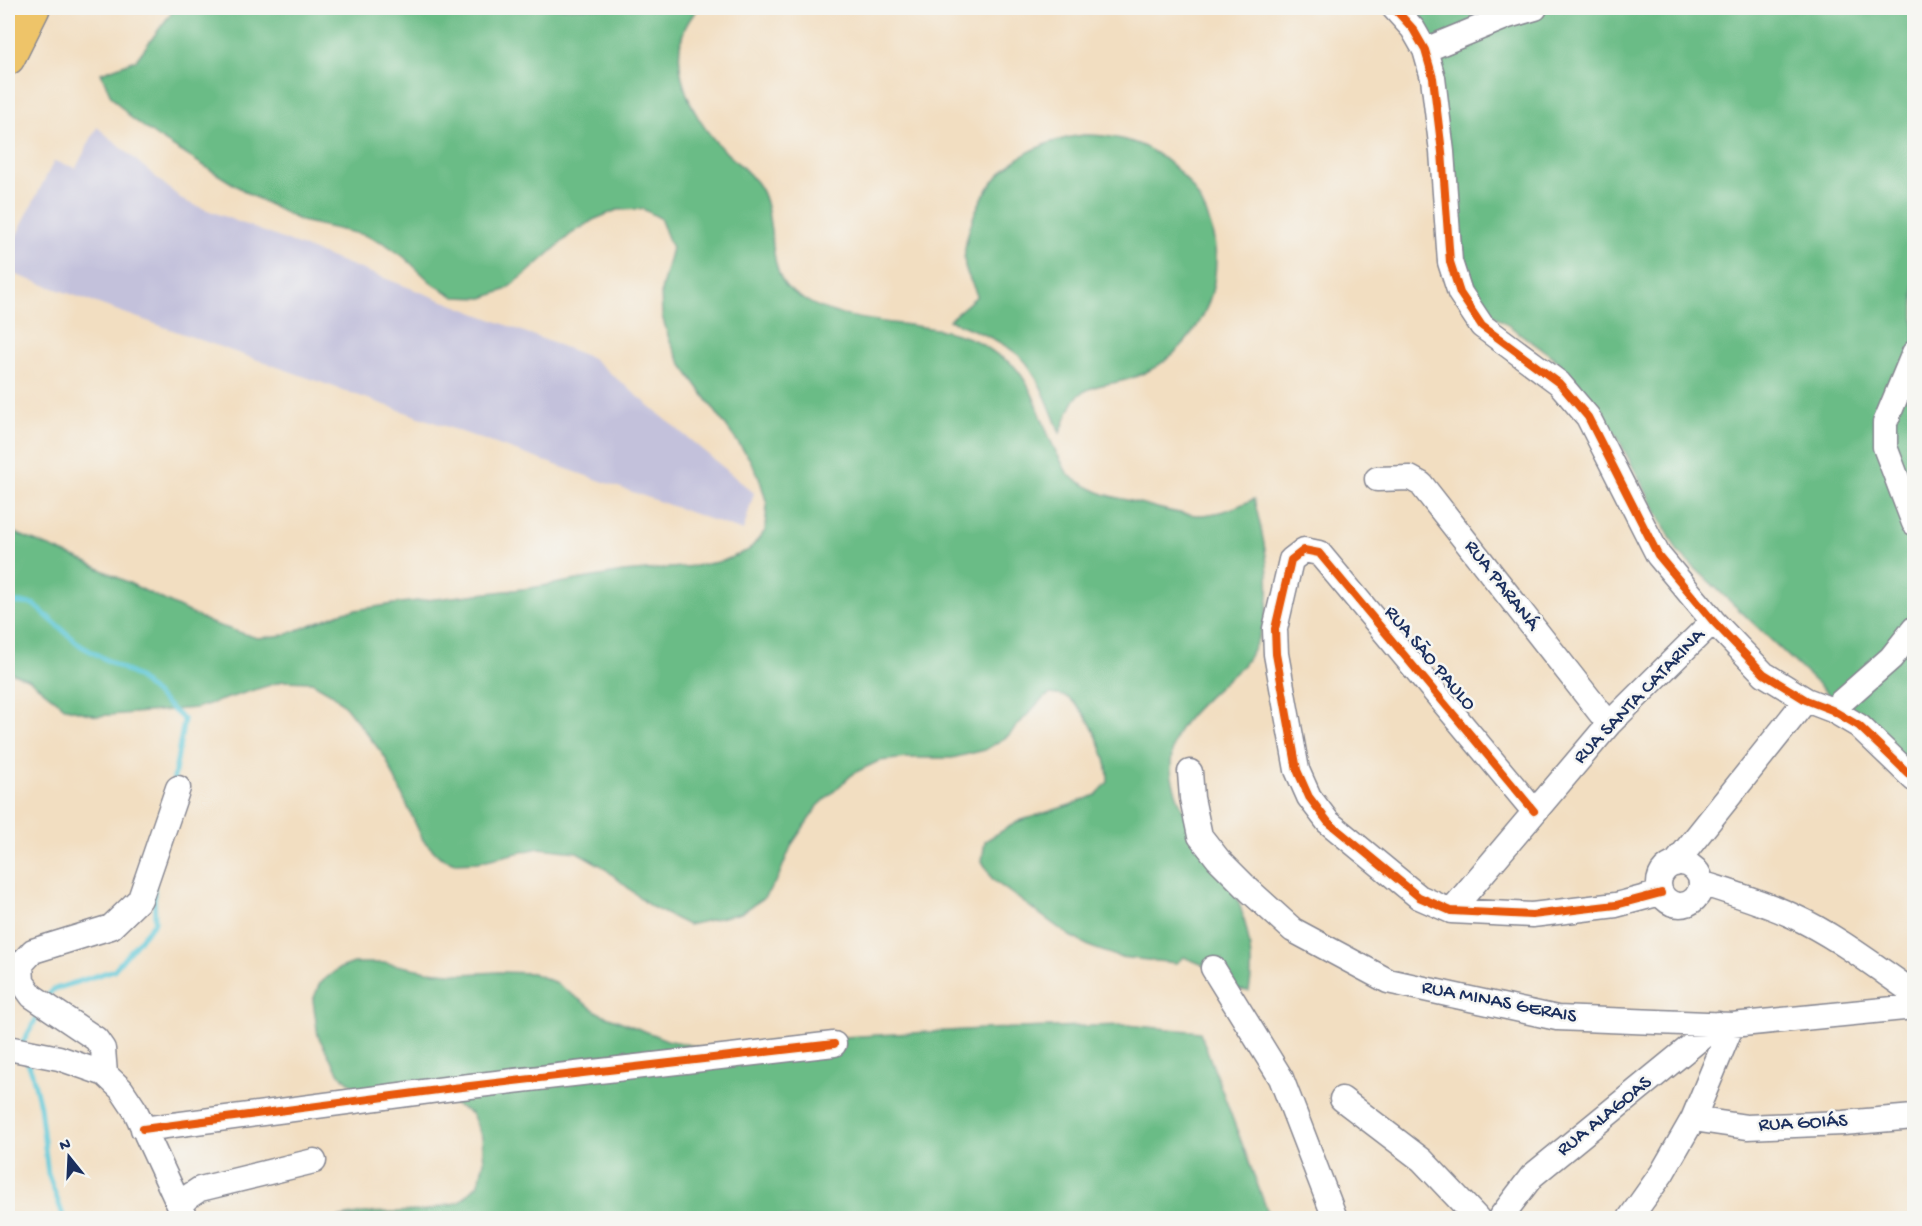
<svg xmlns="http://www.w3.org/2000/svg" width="1922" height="1226" font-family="'Gochi Hand',sans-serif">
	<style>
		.industrial { fill: #c3c1db }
		.forest { fill: #6abc86; stroke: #427672; stroke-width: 1.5 }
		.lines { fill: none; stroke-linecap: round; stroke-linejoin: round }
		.stream { stroke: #5dc7d7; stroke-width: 5 }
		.minor-casing { stroke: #868690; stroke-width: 27 }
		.highway-casing { stroke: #868690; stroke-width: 36 }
		.minor { stroke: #fff; stroke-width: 24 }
		.highway { stroke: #eec469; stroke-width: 33 }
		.cycleway-casing { stroke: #f6f6f2; stroke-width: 11 }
		.cycleway { stroke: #e8590c; stroke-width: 8 }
		.labels { text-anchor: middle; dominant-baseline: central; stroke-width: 5; stroke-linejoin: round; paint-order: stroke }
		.street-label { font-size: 20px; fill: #1b2f5e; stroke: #f6f6f2 }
	</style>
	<rect width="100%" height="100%" fill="#f6f6f2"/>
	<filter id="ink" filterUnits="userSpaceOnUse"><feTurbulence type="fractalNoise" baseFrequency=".0167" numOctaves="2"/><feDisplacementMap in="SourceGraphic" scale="12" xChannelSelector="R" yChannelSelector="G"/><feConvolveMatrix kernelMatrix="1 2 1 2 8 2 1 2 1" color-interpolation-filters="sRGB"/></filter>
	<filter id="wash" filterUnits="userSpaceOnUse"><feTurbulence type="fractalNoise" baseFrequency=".008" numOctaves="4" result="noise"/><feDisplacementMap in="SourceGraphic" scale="24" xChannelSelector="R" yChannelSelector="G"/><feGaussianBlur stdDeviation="1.35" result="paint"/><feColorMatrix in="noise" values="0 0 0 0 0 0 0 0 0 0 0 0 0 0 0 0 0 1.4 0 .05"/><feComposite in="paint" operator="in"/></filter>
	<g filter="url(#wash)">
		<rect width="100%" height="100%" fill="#f2dec1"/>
		<path class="industrial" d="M97,127L184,201L592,358L754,493L743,531L8,272V252L54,161L76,168Z"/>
		<path class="forest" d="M169,8H699C661,47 685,106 716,142C729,158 749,169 760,188C776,214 767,273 790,290C843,332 917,315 976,341C984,345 992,351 999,356C1004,359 1010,362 1014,366C1038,392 1042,430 1060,459C1063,464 1065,471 1069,475C1075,481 1093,489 1101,493C1110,497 1122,498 1131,501C1153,506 1176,515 1198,515C1218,515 1237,507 1254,499C1268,557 1282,613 1243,665C1238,670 1232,675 1226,680C1211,695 1179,721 1174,742C1172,750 1171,761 1171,769C1172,791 1188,822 1200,840C1208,854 1221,866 1229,881C1245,910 1256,958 1249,991L1236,990L1201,964L1184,957L1176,963L1119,957L1091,947L1070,936L993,880L982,861L985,841L1019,821L1070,805L1096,795L1108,782C1109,758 1090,712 1068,698C1064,695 1055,695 1050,694L1040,701L1008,736L985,750L952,758H907L879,761L854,773L818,806L792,844L778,878L764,898L741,913L688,925L650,906L602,866L577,852L539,848L478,862L455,863L440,857L423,840L385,757L346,707L331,693L312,682L283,681L196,708L97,716L66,708L30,680L8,671V530L86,562L211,623L257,638L285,635L343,612L400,603L531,588L623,572L695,566L723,561L749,550L765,531L767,504L759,477L749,458L682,365L670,342L662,316L661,291L672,248L660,218L643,209L617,210L593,220L571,234L527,273L505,290L483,298L455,297L433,284L404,257L384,243L364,235L301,221L251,195L159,138L130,117L111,96L101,73L136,60L172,12Z
			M1413,8H1914V775L1678,552L1604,412L1553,357L1487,310L1473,282L1463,253L1428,33L1421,17Z
			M1084,135C1109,135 1133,139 1154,152C1220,192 1237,282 1186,341C1171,358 1151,372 1129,379C1111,385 1093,383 1078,396C1071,402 1064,424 1060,433C1051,411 1038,373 1021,357C1001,340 974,330 949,320L977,296C974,286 967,276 965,266C963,253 967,236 971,224C988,170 1030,142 1084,135Z
			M354,963H386L427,971L462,974L499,972L532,973L554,982L599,1013L667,1040L702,1048L809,1039L982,1029L1127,1025L1200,1032L1270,1218H337L363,1213L423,1211L460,1202L478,1184L484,1162L482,1137L472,1114L454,1104L388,1100L359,1090L339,1074L318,1036L313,1000L320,983L338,969Z"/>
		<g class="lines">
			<path class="stream" d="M8,602L33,604L81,646L136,676L184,720L173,784
				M46,999L52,990L114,970L155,922L154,887
				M22,1044L41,1010
				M26,1058L32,1073L40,1106L48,1174L64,1218"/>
		</g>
	</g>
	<g filter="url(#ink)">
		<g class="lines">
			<g class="minor-casing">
				<path id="minor" d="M1394,8L1413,29L1425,50L1433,78L1442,152L1450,262L1460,293L1482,326L1559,383L1588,417L1658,555L1713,621L1764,674L1806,700L1832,710L1859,726L1914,779
					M1425,50L1508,16L1535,8
					M1914,353L1885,423V447L1914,523
					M1377,479L1410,478L1421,484L1609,724
					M1832,710L1891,658L1914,629
					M1190,772L1192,798L1200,836L1218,859L1250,891L1293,930L1388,981L1557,1018L1732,1025L1914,1007
					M1534,811L1319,553L1304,550L1291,560L1275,629L1276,654L1297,770L1309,797L1328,822L1419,897L1451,911L1532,915L1616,905L1661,893
					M1659 884a21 21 0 1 1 42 0a21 21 0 1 1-42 0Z
					M1675,864L1806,700
					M1701,883C1732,893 1763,902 1793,916C1835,935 1876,967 1914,993
					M1451,911L1609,724L1713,621
					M1213,968L1281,1078L1335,1218
					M8,1048L59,1058L105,1074L121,1089L135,1110L185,1218
					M105,1074L103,1049L96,1039L32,996L22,982L21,964L33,951L111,927L140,899L178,788
					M1342,1099L1422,1160L1477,1218
					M1693,1119L1747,1127L1843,1123L1914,1117
					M143,1129L453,1088L834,1044
					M179,1206L188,1197L200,1189L314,1161
					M1500,1218L1532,1176L1718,1024
					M1630,1218L1662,1173L1693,1119L1732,1025"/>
			</g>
			<g class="highway-casing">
				<path id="highway" d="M8,58L33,8"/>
			</g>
			<use href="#minor" class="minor"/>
			<use href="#highway" class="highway"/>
			<g class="cycleway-casing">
				<path id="cycleway" d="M1394,8L1413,29L1425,50L1433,78L1442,152L1450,262L1460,293L1482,326L1559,383L1588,417L1658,555L1713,621L1764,674L1806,700L1832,710L1859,726L1914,779
					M1534,811L1319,553L1304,550L1291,560L1275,629L1276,654L1297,770L1309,797L1328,822L1419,897L1451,911L1532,915L1616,905L1661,893
					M143,1129L453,1088L834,1044"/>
			</g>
			<use href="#cycleway" class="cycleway"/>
		</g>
	</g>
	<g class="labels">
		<g class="street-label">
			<text transform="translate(1501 586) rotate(52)">RUA PARANÁ</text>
			<text transform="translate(1429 659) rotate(50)">RUA SÃO PAULO</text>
			<text transform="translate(1640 697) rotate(-46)">RUA SANTA CATARINA</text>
			<text transform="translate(1499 1003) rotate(11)">RUA MINAS GERAIS</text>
			<text transform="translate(1605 1117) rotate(-39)">RUA ALAGOAS</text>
			<text transform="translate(1803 1124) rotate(-3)">RUA GOIÁS</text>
		</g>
	</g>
	<rect width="1922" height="1226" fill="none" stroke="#f6f6f2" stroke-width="30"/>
	<g transform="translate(69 1157) rotate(342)" stroke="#f6f6f2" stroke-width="4.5" paint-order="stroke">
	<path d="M0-4.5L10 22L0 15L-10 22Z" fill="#1b2f5e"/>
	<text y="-9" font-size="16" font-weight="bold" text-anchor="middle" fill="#1b2f5e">N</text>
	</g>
</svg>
